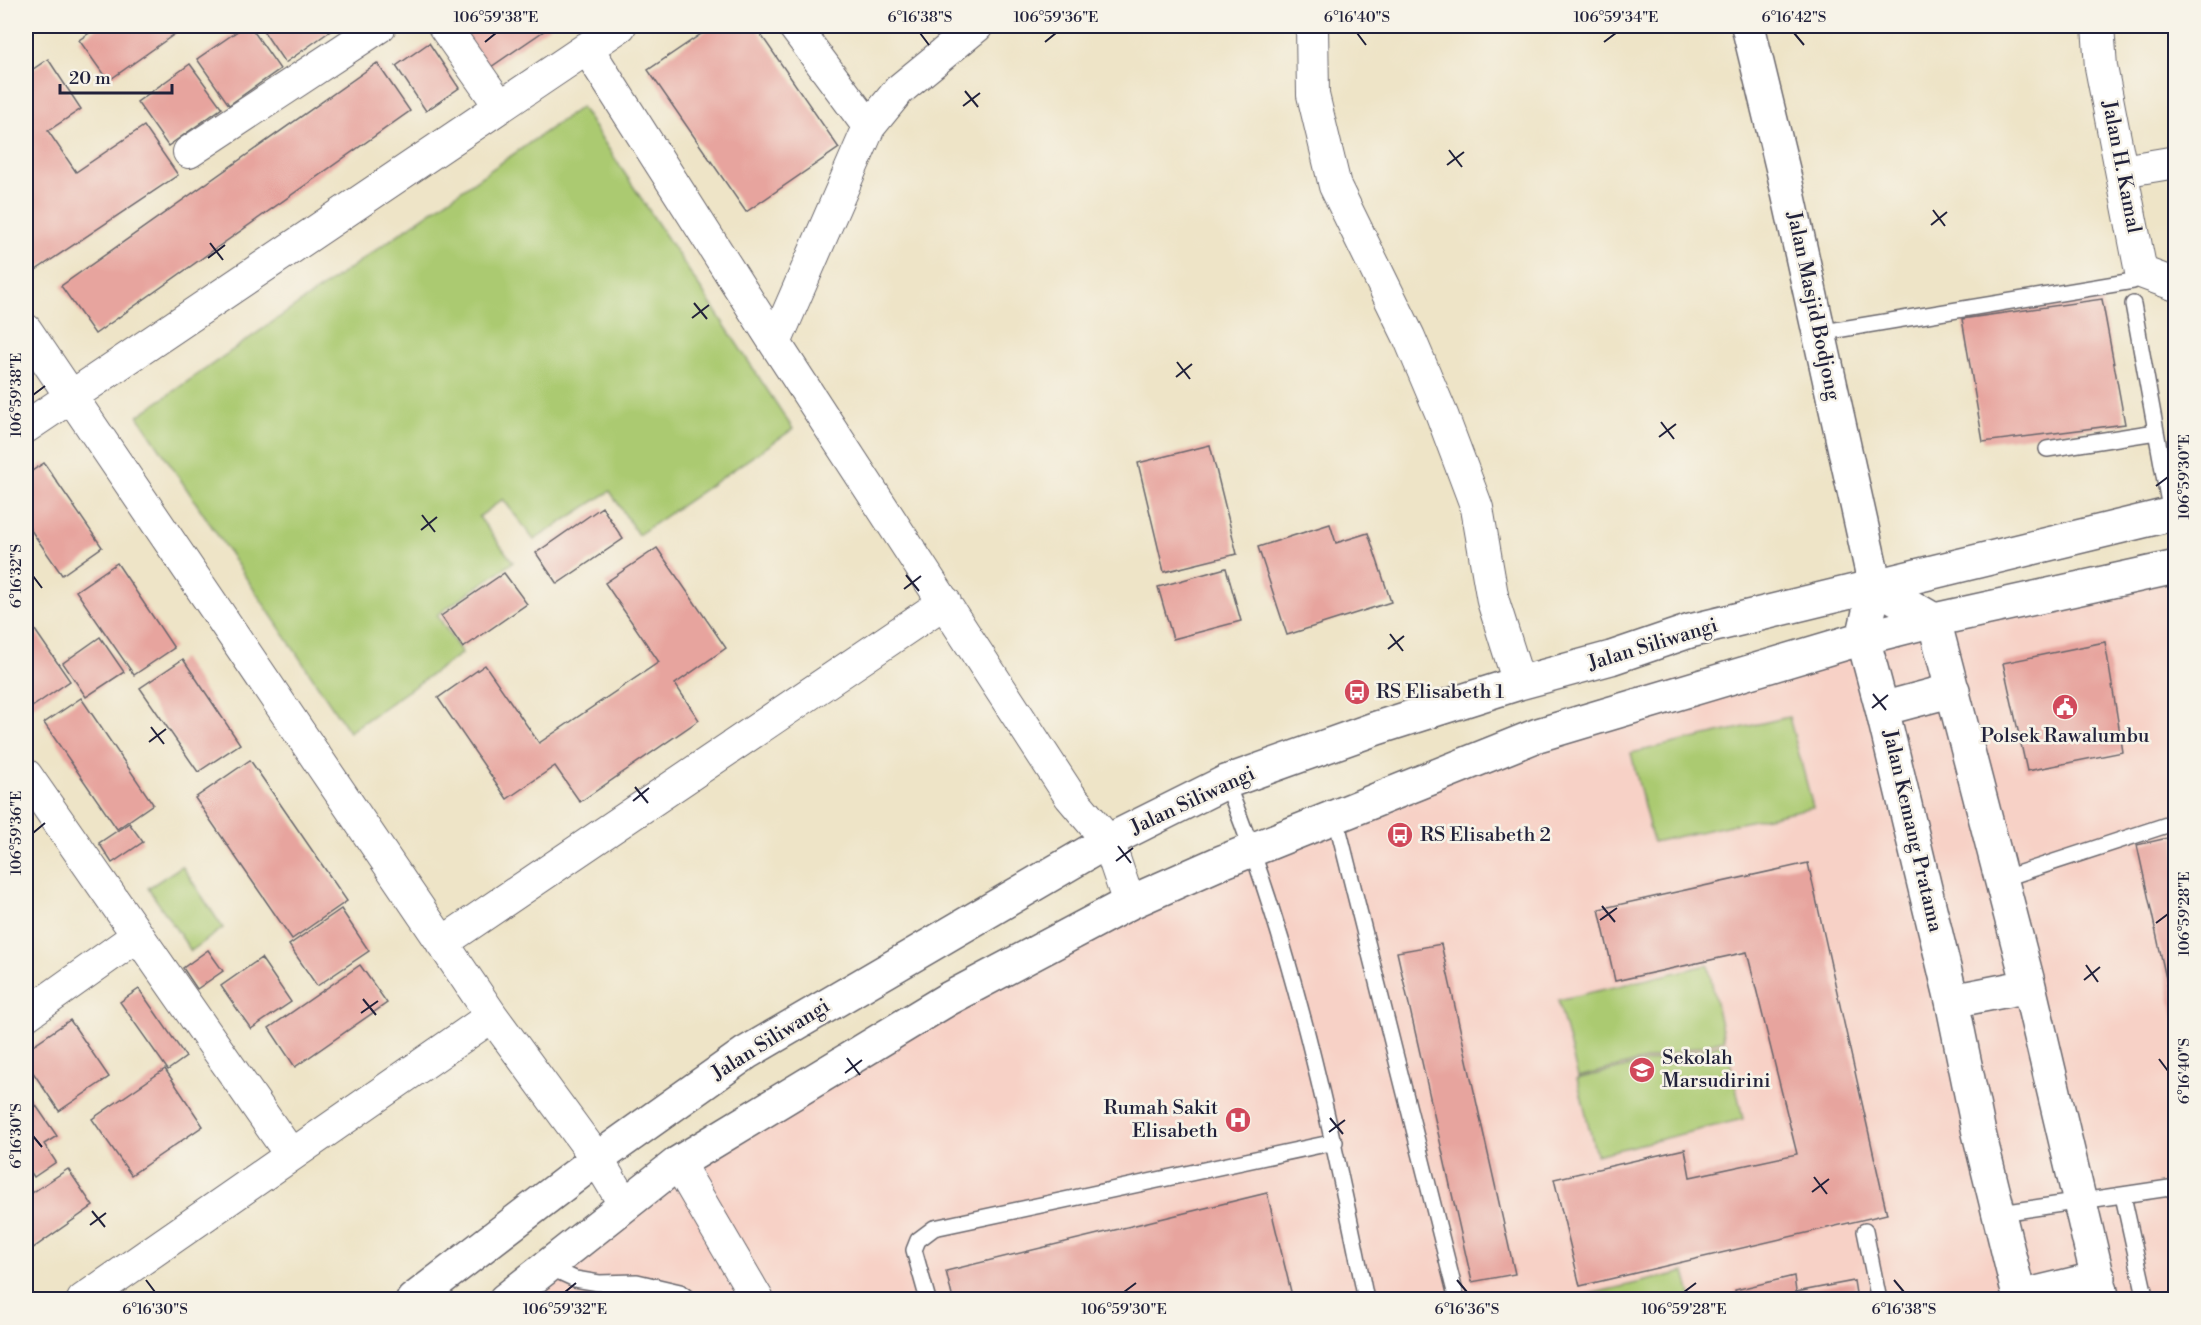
<svg xmlns="http://www.w3.org/2000/svg" width="2201" height="1325" font-family="'Libre Bodoni',serif">
	<style>
		.built { fill: #f7d1c6 }
		.grass { fill: #abca71; stroke: #667656; stroke-width: 1.5 }
		.building { fill: #e7a49e }
		.lines { fill: none; stroke-linecap: round; stroke-linejoin: round }
		.service-casing { stroke: #69666c; stroke-width: 18 }
		.minor-casing { stroke: #69666c; stroke-width: 34 }
		.tertiary-casing { stroke: #69666c; stroke-width: 36 }
		.primary-casing { stroke: #69666c; stroke-width: 36 }
		.service { stroke: #fff; stroke-width: 15 }
		.minor { stroke: #fff; stroke-width: 32 }
		.tertiary { stroke: #fff; stroke-width: 33 }
		.primary { stroke: #fff; stroke-width: 33 }
		.ticks { fill: none; stroke: #22223b; stroke-width: 2 }
		.labels { text-anchor: middle; dominant-baseline: central; stroke-width: 5; stroke-linejoin: round; paint-order: stroke }
		.street-label { font-size: 20px; fill: #22223b; stroke: #f7f3e8 }
		.poi-label { font-size: 20px; fill: #22223b; stroke: #f7f3e8; text-anchor: start }
		.neatline { fill: none; stroke: #22223b; stroke-width: 2 }
		.ticks-label { font-size: 15px; text-anchor: middle; fill: #22223b }
	</style>
	<rect width="100%" height="100%" fill="#f7f3e8"/>
	<filter id="ink" filterUnits="userSpaceOnUse"><feTurbulence type="fractalNoise" baseFrequency=".0167" numOctaves="2"/><feDisplacementMap in="SourceGraphic" scale="12" xChannelSelector="R" yChannelSelector="G"/><feConvolveMatrix kernelMatrix="1 2 1 2 8 2 1 2 1" color-interpolation-filters="sRGB"/></filter>
	<filter id="wash" filterUnits="userSpaceOnUse"><feTurbulence type="fractalNoise" baseFrequency=".008" numOctaves="4" result="noise"/><feDisplacementMap in="SourceGraphic" scale="24" xChannelSelector="R" yChannelSelector="G"/><feGaussianBlur stdDeviation="1.35" result="paint"/><feColorMatrix in="noise" values="0 0 0 0 0 0 0 0 0 0 0 0 0 0 0 0 0 1.4 0 .05"/><feComposite in="paint" operator="in"/></filter>
	<g filter="url(#wash)">
		<rect width="100%" height="100%" fill="#eee4c7"/>
		<path class="built" d="M2175,561V1299L502,1300L948,999L1635,691Z"/>
		<path class="grass" d="M581,107L793,429L638,535L610,491L534,540L503,499L479,517L513,562L437,615L462,653L349,732L138,416Z
			M1789,717L1813,807L1653,842L1631,753Z
			M182,866L223,928L191,951L148,888Z
			M1708,965L1724,1040L1578,1077L1558,1000Z
			M1726,1043L1743,1119L1596,1155L1577,1079Z
			M1685,1272L1692,1299H1568Z"/>
		<g id="blocks">
			<path class="building" d="M100,26H186L108,81L79,40Z
				M245,26H250L280,69L229,105L197,59Z
				M260,26H335L336,27L285,63Z
				M459,26H551L488,69Z
				M713,26H755L839,148L746,212L648,70Z
				M429,43L459,88L426,111L396,66Z
				M48,59L81,109L48,131L76,172L144,126L178,175L30,274L26,268V206L30,203L26,196V74Z
				M377,63L410,111L95,334L61,286Z
				M190,64L222,108L168,146L137,102Z
				M2102,299L2125,424L1983,442L1962,319Z
				M1210,445L1237,554L1164,572L1138,463Z
				M44,463L102,547L62,575L26,523V475Z
				M602,507L623,539L557,584L536,553Z
				M1330,524L1336,543L1368,533L1391,602L1287,635L1258,547Z
				M657,548L726,648L675,684L699,720L580,802L555,766L507,799L438,698L485,665L539,743L659,662L605,583Z
				M117,563L174,648L134,675L76,591Z
				M1226,568L1241,621L1173,639L1158,587Z
				M504,573L527,604L463,648L441,616Z
				M26,617L70,681L29,709L26,703Z
				M100,637L124,672L86,697L63,663Z
				M2105,642L2123,752L2027,771L2003,663Z
				M183,659L240,744L198,772L140,688Z
				M81,698L153,804L117,829L44,723Z
				M250,760L347,901L292,939L195,798Z
				M129,823L143,842L112,863L99,843Z
				M2176,836V1020H2175L2137,845Z
				M1808,863L1887,1214L1580,1286L1554,1179L1685,1149L1690,1177L1797,1154L1747,952L1615,981L1599,909Z
				M341,909L369,951L317,986L289,945Z
				M1441,944L1515,1274L1472,1282L1397,952Z
				M208,950L223,971L197,989L183,968Z
				M261,958L291,1002L251,1029L221,986Z
				M360,965L387,1003L295,1067L269,1028Z
				M139,989L186,1057L168,1070L120,1002Z
				M70,1020L109,1077L59,1111L26,1062V1050Z
				M165,1069L203,1126L131,1175L92,1119Z
				M26,1091L57,1136L44,1144L56,1162L34,1177L26,1165Z
				M68,1169L93,1206L26,1253V1197Z
				M1267,1193L1293,1300H953L946,1271Z
				M1794,1276L1796,1292L1854,1281L1857,1300H1737L1735,1290Z"/>
		</g>
	</g>
	<g filter="url(#ink)">
		<use href="#blocks" fill-opacity="0" stroke="#69666c" stroke-width="1.5"/>
		<g class="lines">
			<g class="service-casing">
				<path id="service" d="M2133,304L2171,514
					M1818,333L2133,281L2141,272
					M2047,449L2156,432
					M1226,782C1293,947 1331,1125 1366,1300
					M1335,815L1457,1300
					M2002,879L2176,822
					M2123,1196L2146,1300
					M2001,1213L2176,1187
					M1865,1231L1879,1300
					M549,1267L575,1279L599,1283L637,1282L680,1292L690,1300
					M928,1300L914,1250L918,1240L934,1228L1335,1142"/>
			</g>
			<g class="minor-casing">
				<path id="minor" d="M444,26L500,106
					M794,26L869,127
					M1312,26L1313,95L1335,186L1409,337L1442,415L1477,508L1493,601L1519,683
					M2098,26L2101,67L2141,272L2176,285
					M587,48L775,343L1070,796L1108,841L1129,903
					M189,152L380,26
					M2122,171L2176,162
					M26,330L492,1016L597,1159L625,1205
					M775,343L869,127L899,90L977,26
					M26,427L620,26
					M26,775L291,1155
					M442,943L945,602
					M26,1015L137,936
					M678,1163L758,1300
					M83,1300L492,1016"/>
			</g>
			<g class="tertiary-casing">
				<path id="tertiary" d="M1748,26L1783,170L1875,586L1863,638L1882,709L1952,1001L1979,1133L2020,1300
					M1875,586L1934,620L2029,986L2103,1300
					M1882,709L1953,690
					M1952,1001L2029,986
					M2020,1297L2099,1278"/>
			</g>
			<g class="primary-casing">
				<path id="primary" d="M413,1300L597,1159L746,1053L1108,841L1226,782L1377,728L1519,683L1611,658L1690,631L2176,513
					M505,1300L678,1163L948,999L1129,903L1217,864L1538,735L1863,638L1934,620L2176,567"/>
			</g>
			<use href="#service" class="service"/>
			<use href="#minor" class="minor"/>
			<use href="#tertiary" class="tertiary"/>
			<use href="#primary" class="primary"/>
		</g>
	</g>
	<path class="ticks" d="M920,33L929,45M1357,33L1366,45M1794,33L1804,45M485,42L496,33M1045,42L1056,33M1604,42L1616,33M965,91L978,107M963,106L980,93M1449,150L1462,167M1447,165L1464,152M1933,210L1945,226M1931,225L1947,212M210,243L223,260M208,258L225,245M694,303L707,319M692,318L709,305M1177,362L1190,379M1176,377L1192,364M33,395L45,386M1661,422L1674,439M1659,437L1676,424M2156,486L2168,477M422,515L435,532M421,530L437,517M906,575L919,591M33,576L42,588M904,589L921,576M1390,634L1403,651M1388,649L1404,636M1873,694L1886,710M1872,708L1888,695M151,727L164,744M149,742L166,729M635,787L648,803M633,801L649,788M33,833L45,823M1118,846L1131,863M1116,861L1133,848M1602,906L1615,922M1600,920L1617,908M2156,923L2168,914M2086,965L2098,982M2084,980L2100,967M363,999L376,1015M361,1013L378,1001M847,1058L860,1075M2159,1059L2168,1071M845,1073L862,1060M1330,1118L1343,1134M1329,1132L1345,1120M33,1136L42,1147M1814,1177L1827,1194M1812,1192L1829,1179M92,1211L105,1227M90,1225L106,1213M146,1280L155,1292M1457,1280L1467,1292M1894,1280L1904,1292M565,1292L576,1283M1124,1292L1136,1283M1684,1292L1696,1283"/>
	<defs>
		<g id="bus-disc" transform="scale(1.35)"><circle r="9.5" fill="#d1495b" stroke="#f7f3e8"/><path d="M-5-6H5V4H4V6H2V4H-2V6H-4V4H-5ZM-3.5-4V0h7V-4ZM-3.5 1.2v1.5H-2V1.2ZM2 1.2v1.5H3.5V1.2Z" fill="#fff"/></g>
		<g id="civic-disc" transform="scale(1.35)"><circle r="9.5" fill="#d1495b" stroke="#f7f3e8"/><path d="M-.6-6.5H3V-4.5H.6V-3L4-1V1h2V6H-6V1h2V-1L-.6-3ZM-1.2 2.5V6h2.4V2.5Z" fill="#fff"/></g>
		<g id="school-disc" transform="scale(1.35)"><circle r="9.5" fill="#d1495b" stroke="#f7f3e8"/><path d="M0-5L7-2L0 1L-7-2ZM-4 1L0 2.5L4 1V4Q0 6-4 4Z" fill="#fff"/></g>
		<g id="hospital-disc" transform="scale(1.35)"><circle r="9.5" fill="#d1495b" stroke="#f7f3e8"/><path d="M-5-5h3v3.5h4V-5h3V5h-3V1.5h-4V5h-3Z" fill="#fff"/></g>
	</defs>
	<g fill-rule="evenodd">
		<use href="#bus-disc" x="1357" y="692"/>
		<use href="#civic-disc" x="2065" y="707"/>
		<use href="#bus-disc" x="1400" y="835"/>
		<use href="#school-disc" x="1642" y="1070"/>
		<use href="#hospital-disc" x="1238" y="1120"/>
	</g>
	<g class="labels">
		<g class="street-label">
			<text transform="translate(2121 167) rotate(79)">Jalan H. Kamal</text>
			<text transform="translate(1813 306) rotate(78)">Jalan Masjid Bodjong</text>
			<text transform="translate(1653 645) rotate(-17)">Jalan Siliwangi</text>
			<text transform="translate(1193 801) rotate(-25)">Jalan Siliwangi</text>
			<text transform="translate(1912 831) rotate(77)">Jalan Kemang Pratama</text>
			<text transform="translate(771 1040) rotate(-32)">Jalan Siliwangi</text>
		</g>
		<g class="poi-label">
			<text x="1376" y="692">RS Elisabeth 1</text>
			<text x="2065" y="736" text-anchor="middle">Polsek Rawalumbu</text>
			<text x="1420" y="835">RS Elisabeth 2</text>
			<text x="1662" y="1058">Sekolah<tspan x="1662" dy="23">Marsudirini</tspan></text>
			<text x="1218" y="1108" text-anchor="end">Rumah Sakit<tspan x="1218" dy="23">Elisabeth</tspan></text>
		</g>
	</g>
	<rect width="2201" height="1325" fill="none" stroke="#f7f3e8" stroke-width="66"/>
	<path d="M60 84v9h112v-9" fill="none" stroke="#22223b" stroke-width="3"/>
	<text x="69" y="84" font-size="18" fill="#22223b" stroke="#f7f3e8" stroke-width="4.5" paint-order="stroke">20 m</text>
	<rect x="33" y="33" width="2135" height="1259" class="neatline"/>
	<g class="ticks-label">
		<text x="496" y="22">106°59'38"E</text>
		<text x="920" y="22">6°16'38"S</text>
		<text x="1056" y="22">106°59'36"E</text>
		<text x="1357" y="22">6°16'40"S</text>
		<text x="1616" y="22">106°59'34"E</text>
		<text x="1794" y="22">6°16'42"S</text>
		<text transform="translate(16 395) rotate(-90)" y="5">106°59'38"E</text>
		<text transform="translate(2184 477) rotate(-90)" y="5">106°59'30"E</text>
		<text transform="translate(16 576) rotate(-90)" y="5">6°16'32"S</text>
		<text transform="translate(16 833) rotate(-90)" y="5">106°59'36"E</text>
		<text transform="translate(2184 914) rotate(-90)" y="5">106°59'28"E</text>
		<text transform="translate(2184 1071) rotate(-90)" y="5">6°16'40"S</text>
		<text transform="translate(16 1136) rotate(-90)" y="5">6°16'30"S</text>
		<text x="155" y="1314">6°16'30"S</text>
		<text x="565" y="1314">106°59'32"E</text>
		<text x="1124" y="1314">106°59'30"E</text>
		<text x="1467" y="1314">6°16'36"S</text>
		<text x="1684" y="1314">106°59'28"E</text>
		<text x="1904" y="1314">6°16'38"S</text>
	</g>
</svg>
